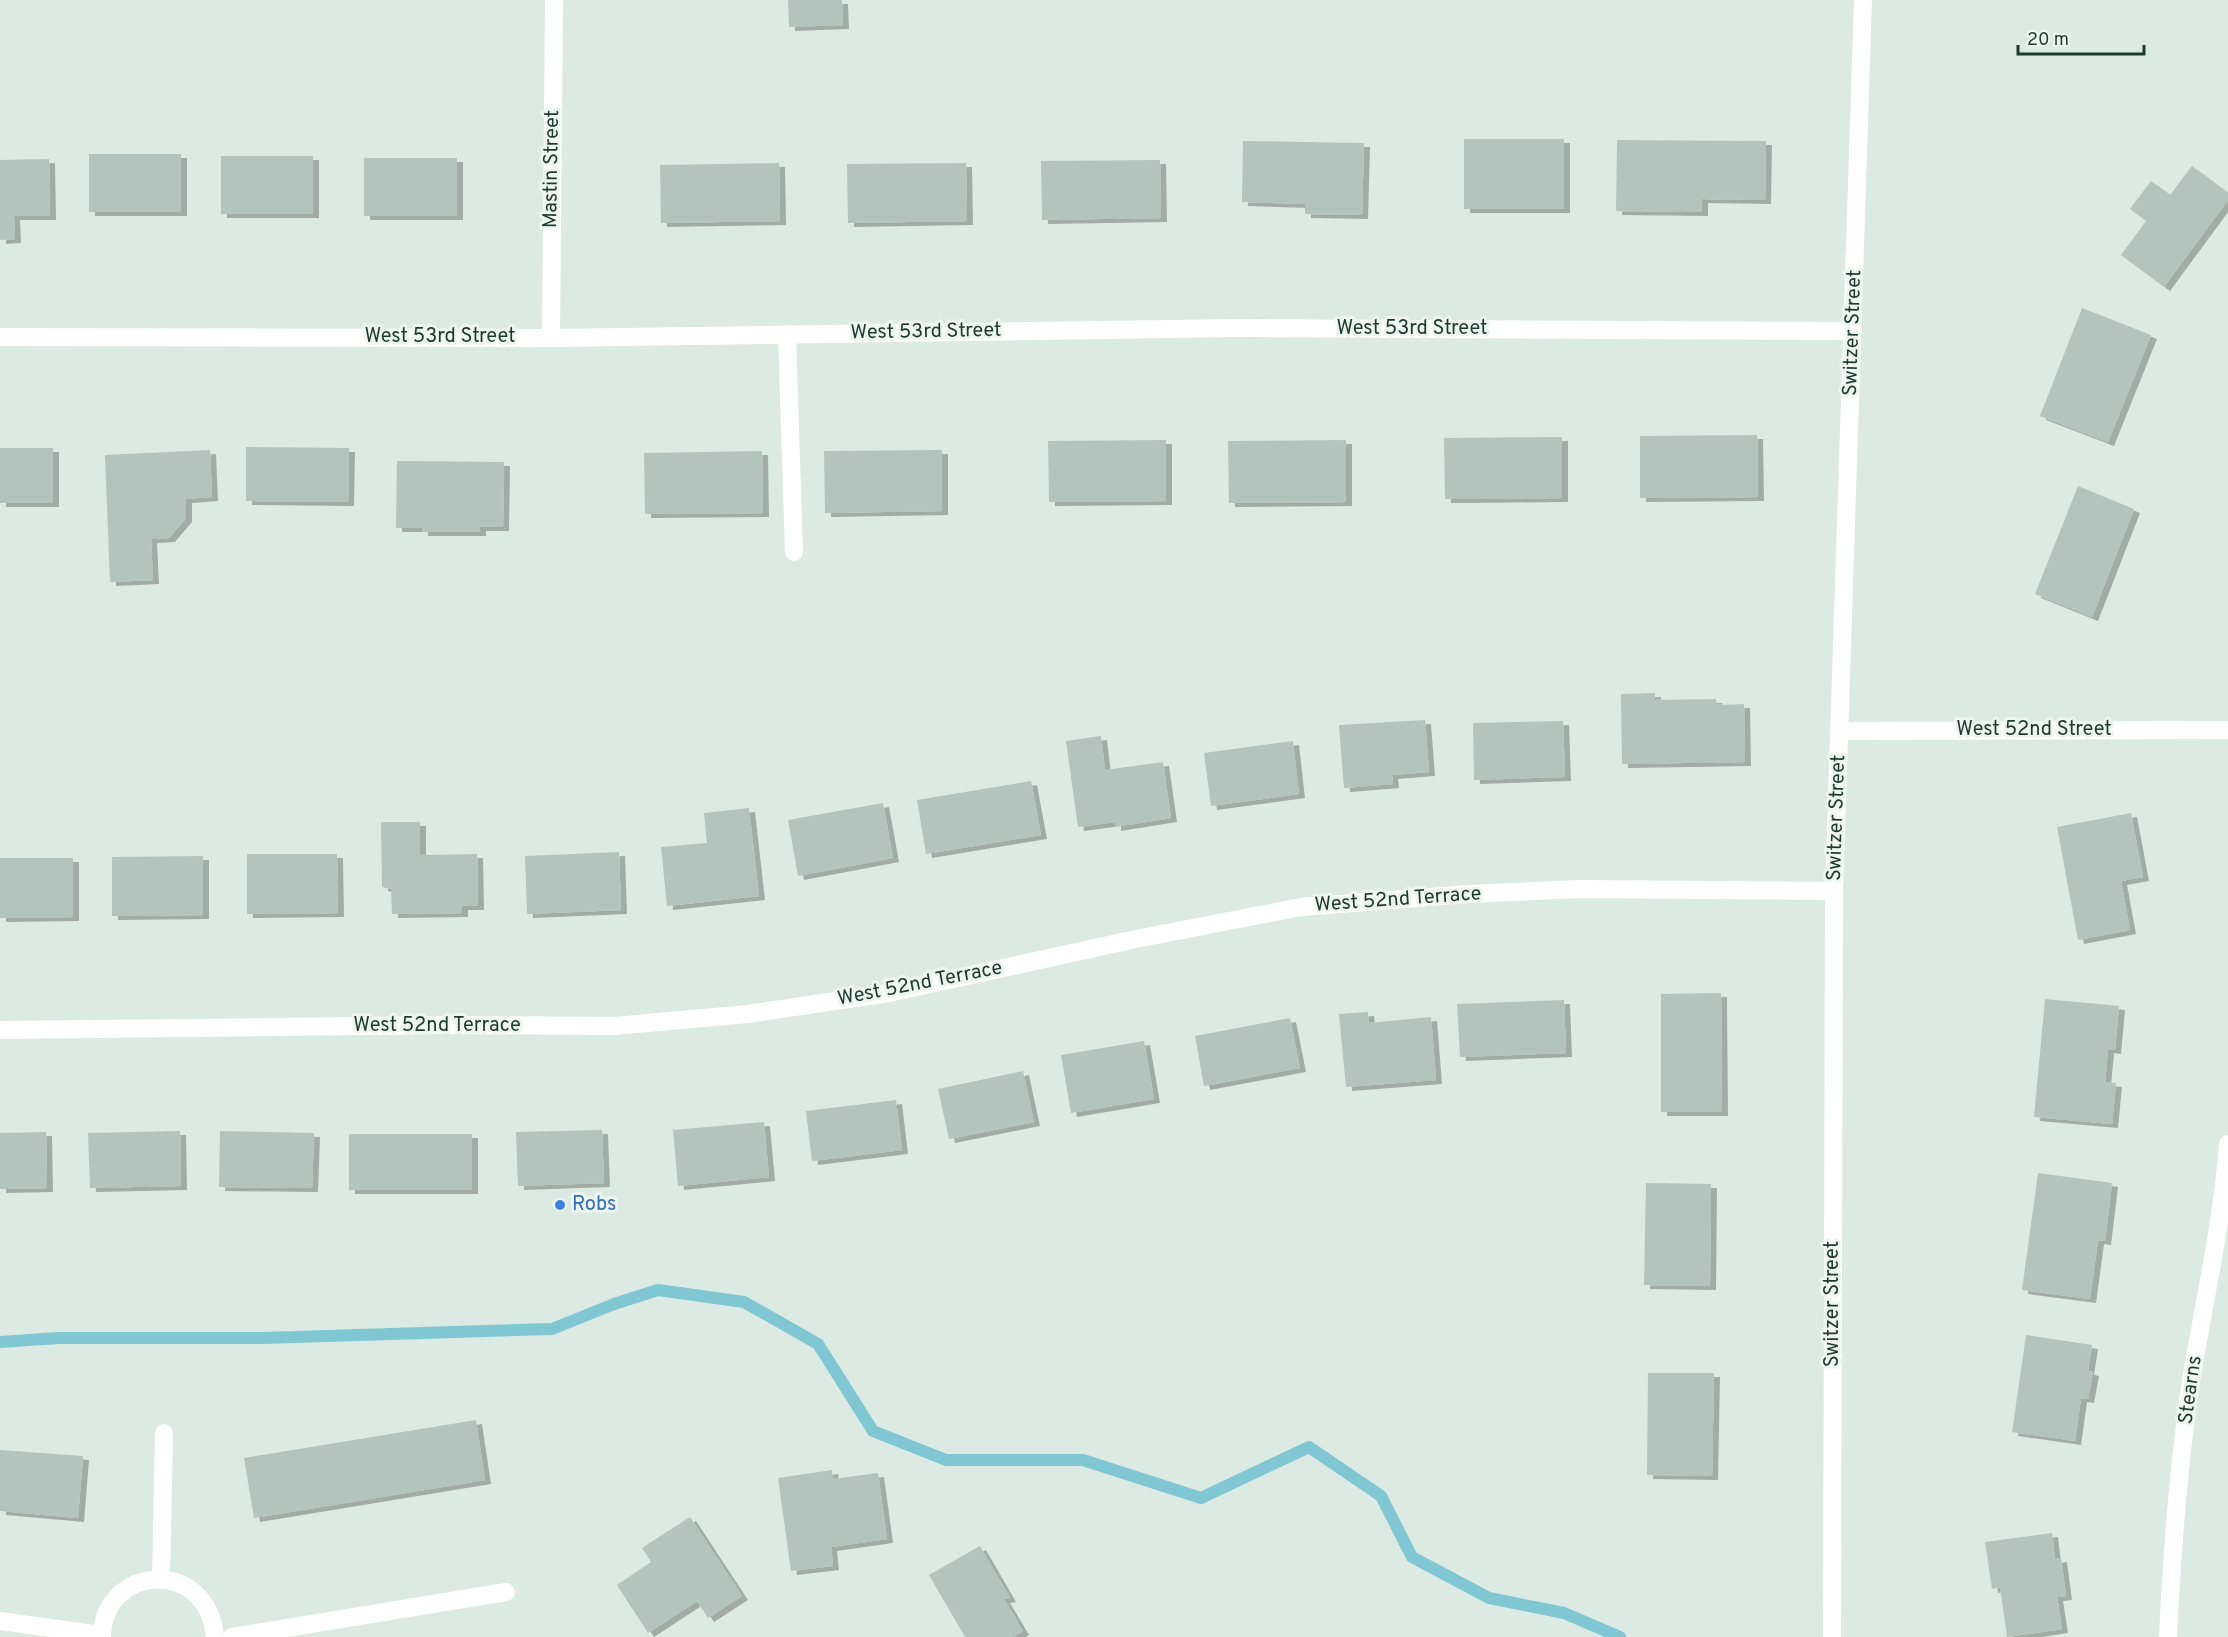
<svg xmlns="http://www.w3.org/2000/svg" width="2228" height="1637" font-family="Overpass,sans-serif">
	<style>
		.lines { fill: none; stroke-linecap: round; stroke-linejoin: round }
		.stream { stroke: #80c6d3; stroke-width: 12 }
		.building { fill: #b2c4bd; filter: url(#shadow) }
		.minor { stroke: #fff; stroke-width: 18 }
		.shop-dot { fill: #3f7fe0; stroke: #edf6f1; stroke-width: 2 }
		.labels { text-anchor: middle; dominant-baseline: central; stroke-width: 6; stroke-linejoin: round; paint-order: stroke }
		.street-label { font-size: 20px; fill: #1e3932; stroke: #edf6f1 }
		.shop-label { font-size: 20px; fill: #366cbe; stroke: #edf6f1; text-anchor: start }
	</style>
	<defs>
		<filter id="shadow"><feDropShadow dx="6" dy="4" stdDeviation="0" flood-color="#0004"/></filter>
	</defs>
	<rect width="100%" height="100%" fill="#dceae4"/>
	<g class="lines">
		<path class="stream" d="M0,1342L58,1338H263L552,1329L614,1304L658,1290L744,1302L818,1344L873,1431L946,1460H1083L1201,1498L1309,1447L1381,1496L1412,1557L1489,1598L1564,1613L1620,1637"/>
	</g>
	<path class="building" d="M788,0H842L843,25L789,27Z
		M1464,139H1564V209H1464Z
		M1617,140L1766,141L1765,200L1702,199V212L1616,211Z
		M1243,141L1364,143L1362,215L1305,214V204L1242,202Z
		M89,154H181V212H89Z
		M221,156H313V214H221Z
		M364,158H457V216H364Z
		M49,159L50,216H14L15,239L0,240V160Z
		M1160,160L1161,218L1042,220L1041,161Z
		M779,163L780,221L661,223L660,165Z
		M966,163L967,221L848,223L847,164Z
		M2192,166L2228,193V200L2164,287L2121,255L2146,221L2130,209L2151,181L2170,195Z
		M2082,308L2151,335L2108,442L2040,416Z
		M1757,435L1758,497L1640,498V436Z
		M1562,437V498L1445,499L1444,438Z
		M1166,440V501L1049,502L1048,441Z
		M1346,440V502L1229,503L1228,441Z
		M246,447L349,448L348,502L246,501Z
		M0,448H53V503H0Z
		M210,450L212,497L186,499V518L169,538L151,539L153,580L110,582L105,455Z
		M942,450V511L825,513L824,451Z
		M762,451L763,513L645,514L644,453Z
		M397,461L504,462L503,527H480V532H422V528H396Z
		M2078,486L2134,509L2092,617L2035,594Z
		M1655,693V700L1716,699L1717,705L1744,704L1745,762L1622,764L1621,694Z
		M1425,720L1429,772L1392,775L1393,784L1344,788L1339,725Z
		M1563,721L1565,777L1474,780L1473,723Z
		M1101,736L1105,770L1163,762L1171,818L1115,827V822L1078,827L1066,741Z
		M1293,741L1299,794L1211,806L1204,753Z
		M1031,781L1041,835L926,854L917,800Z
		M883,803L893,858L798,876L788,820Z
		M749,808L759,896L667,906L661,847L707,843L704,813Z
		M2131,813L2143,877L2121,881L2130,930L2078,940L2057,827Z
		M381,822H420V855L477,854L478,906H462V913L392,914L391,889L382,887Z
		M619,852L621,910L527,914L525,856Z
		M247,854H337L338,913L247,914Z
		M203,856V915L112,916V857Z
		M0,858H73V917L0,918Z
		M1721,993L1722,1112H1661V994Z
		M2045,999L2119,1006L2115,1050L2108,1049L2105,1082L2116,1083L2112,1124L2034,1117Z
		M1564,1000L1566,1053L1460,1057L1457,1004Z
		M1368,1012L1369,1023L1431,1017L1436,1080L1346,1087L1339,1014Z
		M1290,1018L1300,1068L1204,1086L1195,1036Z
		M1144,1041L1154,1099L1071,1113L1061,1055Z
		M1023,1071L1034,1122L949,1139L938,1089Z
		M896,1100L902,1150L812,1161L806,1111Z
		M764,1122L769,1177L678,1186L673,1130Z
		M602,1130L604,1183L518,1186L516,1132Z
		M180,1131L181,1186L90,1188L88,1133Z
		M220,1131L314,1133L312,1188L219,1187Z
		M46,1132L47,1188L0,1189V1133Z
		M349,1134H472V1190H349Z
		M2038,1173L2112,1183L2105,1241L2098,1240L2090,1299L2022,1290Z
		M1646,1183L1711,1184L1710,1286L1644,1285Z
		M2026,1335L2092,1345L2088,1371L2093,1372L2088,1399L2081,1398L2075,1441L2012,1432Z
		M1648,1373H1714L1712,1476L1647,1475Z
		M476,1420L485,1480L254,1518L244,1458Z
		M0,1450L83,1456L78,1518L0,1511Z
		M832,1470L833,1479L878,1473L887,1539L831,1547L833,1566L791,1571L778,1478Z
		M690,1517L742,1596L708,1618L697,1601L648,1633L617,1585L651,1562L642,1548Z
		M2052,1533L2055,1559L2061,1558L2066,1596L2057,1597L2062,1629L2007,1637L2000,1587L1992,1589L1985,1542Z
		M980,1546L1010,1598L1004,1599L1023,1631L1013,1637H965L929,1575Z"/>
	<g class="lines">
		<path class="minor" d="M787,334L794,552
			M0,337L551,338L1240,328L1853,331
			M551,338L554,0
			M1840,731L2228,730
			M0,1030L447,1025L614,1026L748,1014L889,993L1136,939L1301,907L1468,894L1580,889L1834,891
			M161,1579L164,1433
			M0,1621L101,1635
			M102,1637C103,1564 208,1557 215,1637
			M232,1637L506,1592
			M1832,1637L1834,891L1863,0
			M2168,1637C2172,1554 2178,1470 2190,1387C2203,1306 2222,1226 2228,1144"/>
	</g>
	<circle class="shop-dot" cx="560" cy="1205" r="6"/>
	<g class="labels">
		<g class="street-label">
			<text transform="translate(552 169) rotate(-89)">Mastin Street</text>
			<text x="1412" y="329">West 53rd Street</text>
			<text transform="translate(926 332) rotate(-1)">West 53rd Street</text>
			<text transform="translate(1853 333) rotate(-88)">Switzer Street</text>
			<text x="440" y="337">West 53rd Street</text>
			<text x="2034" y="730">West 52nd Street</text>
			<text transform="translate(1837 818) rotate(-88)">Switzer Street</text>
			<text transform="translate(1398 900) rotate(-4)">West 52nd Terrace</text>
			<text transform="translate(920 984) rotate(-11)">West 52nd Terrace</text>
			<text x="437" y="1026">West 52nd Terrace</text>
			<text transform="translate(1833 1304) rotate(-90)">Switzer Street</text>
			<text transform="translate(2191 1390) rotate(-82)">Stearns</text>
		</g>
		<g class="shop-label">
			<text x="572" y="1205">Robs</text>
		</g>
	</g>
	<path d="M2018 45v9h126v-9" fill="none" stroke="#1e3932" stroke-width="3"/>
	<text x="2027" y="45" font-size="18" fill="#1e3932" stroke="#edf6f1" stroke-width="4.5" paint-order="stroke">20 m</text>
</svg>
